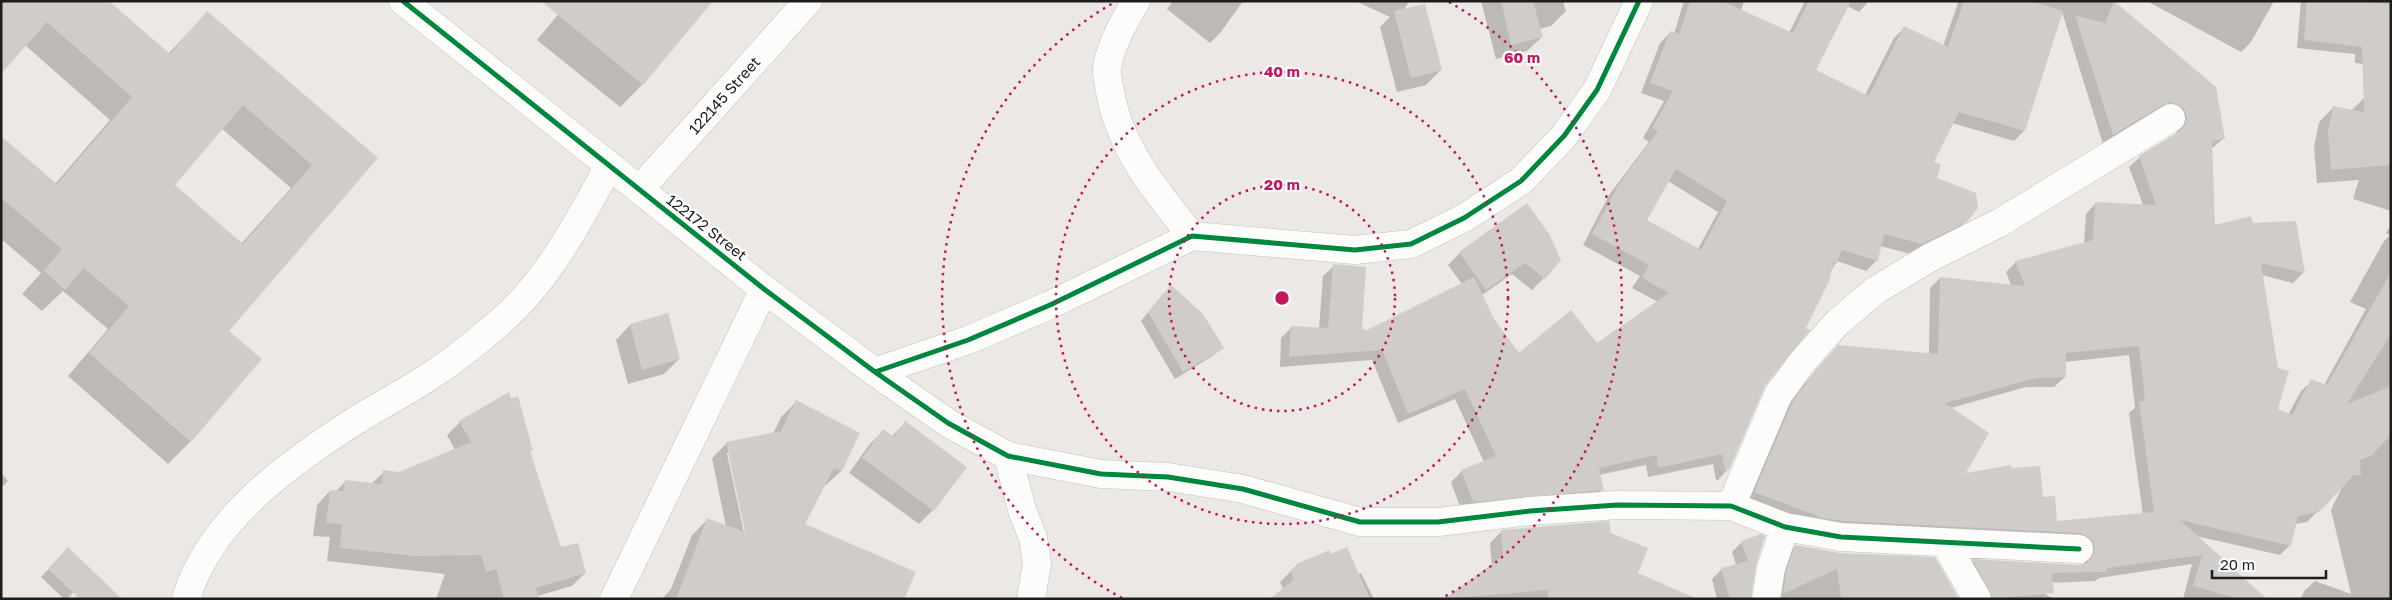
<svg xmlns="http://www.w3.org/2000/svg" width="2392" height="600" font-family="'Golos Text',sans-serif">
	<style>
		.shadow { fill: #0003; fill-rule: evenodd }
		.building { fill: #d0ccca; fill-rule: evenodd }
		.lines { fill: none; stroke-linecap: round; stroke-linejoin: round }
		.minor-casing { stroke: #c2c1c0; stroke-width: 29 }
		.minor { stroke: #fcfcfb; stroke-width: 28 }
		.cycleway-casing { stroke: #fff; stroke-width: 8 }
		.cycleway { stroke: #00873e; stroke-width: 5 }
		.ring { fill: none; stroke: #c2185b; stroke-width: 2.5; stroke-dasharray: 2.5 5 }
		.labels { text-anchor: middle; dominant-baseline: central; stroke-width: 4.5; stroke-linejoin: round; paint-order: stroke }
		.street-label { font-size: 15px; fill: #1d1d1d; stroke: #fff }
		.centre { fill: #c2185b; stroke: #fff; stroke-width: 2.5 }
		.ring-label { font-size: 15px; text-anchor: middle; font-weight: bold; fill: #c2185b; stroke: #fff; stroke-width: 4.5; stroke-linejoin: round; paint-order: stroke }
	</style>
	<rect width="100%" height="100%" fill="#ebe8e5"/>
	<path class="shadow" d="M1,1L168,54L207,13L376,158L227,331L191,441L168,464L68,376L108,329L63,291L42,311L22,294L41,273L1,239V138L55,184L110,120L25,45ZM221,128L291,188L241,244L173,185Z
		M569,1L643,84L620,107L537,40Z
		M1173,1H1243L1221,32L1210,43L1167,9Z
		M1355,1H1410L1403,11L1441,70L1426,85L1397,92L1380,27L1390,17Z
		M1481,1H1563L1566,11L1551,26L1539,29L1542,37L1527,51L1496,59Z
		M1684,1H1744L1741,11L1789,33L1805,1H1869L1859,12L1847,6L1814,71L1865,95L1894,38L1904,28L1943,46L1958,3L1954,1H2113L2215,87L2224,138L2211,149L2214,226L2295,222L2303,273L2293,283L2262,275L2276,409L2288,415L2301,391L2312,381L2324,385L2366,309L2350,302L2384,241L2390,235L2386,233L2391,225V599H2301L2304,591L2315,581L2351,594L2331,510L2342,487L2307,522L2295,524L2290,545L2280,555L2196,536L2250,585L2237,599H2183L2192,564L2099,578L2095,581L2027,584L2054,599H1977L1963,570L1973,561L2078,566L2084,565L2085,560L1832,531L1745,502L1782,414L1805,383L1828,357L1929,354L1930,288L1940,278L2011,285L2006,272L2016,262L2084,243L2086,214L2096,203L2143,205L2129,167L2140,157L2176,135L2177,129L2103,144L2062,12L2024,131L2014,141L1952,123L1933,162L1935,178L1966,221L1955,232L1911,254L1880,246L1876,261L1866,271L1837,261L1764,385L1728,469L1718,480H1716L1713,464L1648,477L1646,465L1599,475L1602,490L1592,500L1462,512L1451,482L1462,471L1484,462L1455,399L1398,423L1372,360L1280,367L1281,338L1291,328L1319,329L1323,276L1334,266L1360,330L1367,331L1462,284L1448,265L1460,253L1527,205L1544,278L1532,290L1512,274L1482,295L1493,320L1519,355L1596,345L1658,302L1632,288L1640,276L1583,245L1609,195L1649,142L1643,138L1664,101L1641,93L1660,43L1670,33L1674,34ZM1668,181L1718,212L1698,249L1645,221ZM2129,355L2135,408L2129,413L2143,515L2056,523L2042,498L1964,474L1951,408L2026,387H2054L2065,377L2064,362Z
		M2147,1H2274L2251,42L2241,52Z
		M2301,1H2389L2391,67L2355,63V54L2297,48Z
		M2364,98L2391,106V211L2353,199L2359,180L2317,183L2314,147L2319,122L2333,108L2351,111Z
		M1163,294L1222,348L1214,355L1175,379L1141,321Z
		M630,325L679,359L664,374L628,384L616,340Z
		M796,402L859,434L841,471L826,485L824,484L803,524L903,599H662L671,589L692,535L707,520L726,527L712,458L727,443L773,434L781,417ZM727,453H730L747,538H745Z
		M460,422L531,450L529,452L560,549L585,573L572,586L537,596V599H436L445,574L327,561L330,537L313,536L317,505L330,491L335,492L345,482L371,484L384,472L399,473L455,450L447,435Z
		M905,423L933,510L919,524L849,473L869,445L883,431L891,437Z
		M1,473L8,481L1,488Z
		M1502,531L1610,534L1636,574L1638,599H1448L1492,566L1490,543Z
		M1742,542L1754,565L1750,599H1717L1712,579L1722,569L1736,565L1732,552Z
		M1796,546L1957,599H1773L1786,556Z
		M68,549L92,572L67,599H64L41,577Z
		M1331,555L1358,575L1361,573L1374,599H1272L1283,589L1280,582L1297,565Z"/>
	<path class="building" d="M1,1H109L170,54L207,11L378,158L229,331L262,359L191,442L89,353L129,306L84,268L65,290L44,271L62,249L1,198V136L57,184L132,97L47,22L1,74ZM243,105L312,165L243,244L175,185Z
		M541,1H713L643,85Z
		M1501,1H1533L1543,37L1511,45Z
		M1690,1H1722L1793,33L1809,1H1851L1816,70L1869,96L1904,26L1948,47L1964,1H2030L2063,11L2025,131L1959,112L1934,162L1941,164L1937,178L1976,193L1978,208L1967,222L1922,244L1884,234L1878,261L1842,250L1837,263L1834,262L1829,281L1806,328L1810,330L1765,386L1729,470L1725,471L1722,454L1658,468L1656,455L1599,468L1604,490L1473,502L1461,470L1496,456L1465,389L1408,414L1382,350L1289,357L1291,326L1328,328L1333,264L1366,267L1362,329L1367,330L1474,277L1494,319L1519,353L1571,310L1597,343L1669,293L1642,278L1649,265L1592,234L1619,184L1658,131L1652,128L1673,91L1650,83L1670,31L1679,34ZM1676,169L1727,201L1701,250L1647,220Z
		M2114,1L2216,87L2225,139L2212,141L2215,225L2251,216L2253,223L2296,221L2305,273L2261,263L2278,368L2289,371L2278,409L2292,415L2311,379L2327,385L2391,272V334L2347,404L2391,386V435L2372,455L2360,460L2361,475H2354L2319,512L2298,516L2291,546L2180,520L2267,599H2239L2193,586L2202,555L2107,568V572L2052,573L2054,593L1993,599L1972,559L2079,565L2087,563L2092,557L2095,549L2093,541L2087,536L2080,533L1843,521L1816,517L1818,516L1754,492L1792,403L1815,371L1838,345L1938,354L1940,277L2025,286L2015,261L2093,240L2095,202L2156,205L2139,156L2180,131L2185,125L2187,117L2184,109L2179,105L2170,102L2163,105L2113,135L2075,15L2105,23ZM2139,346L2145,401L2139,402L2154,512L2057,521L2055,496L2043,497L2040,466L2011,468V465L1966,473L1989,433L1945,403L2037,378L2066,377V353Z
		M2307,1H2353L2391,4V165L2331,170L2328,132L2333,106L2364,112L2362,47L2304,40Z
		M1425,4L1442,70L1411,78L1394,11Z
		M1527,203L1549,234L1561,260L1545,279L1525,263L1486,290L1459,252Z
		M1171,285L1203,314L1224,348L1183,372L1148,312Z
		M668,313L680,359L642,370L630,324Z
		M509,392L511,398L518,396L533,451H530L561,547L578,543L586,573L536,588L539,599H504L496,569L486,572L481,555L414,556L340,548L342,524L326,523L330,490L344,491L345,480L382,484L383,470L399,472L471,442L459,421Z
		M796,400L860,433L842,471L834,468L805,524L916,572L904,599H676L707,518L745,532L726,442L781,431Z
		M905,421L967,467L934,511L862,458L883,429L894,437Z
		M1609,521L1611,533L1648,548L1638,573L1697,599H1548V590L1444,599L1503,556L1501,530Z
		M1761,534L1765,536L1756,565L1751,599H1730L1721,568L1748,561L1741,541Z
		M1795,545L1840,553L1935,557L1959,599H1841L1837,569L1783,594L1786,572Z
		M68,547L94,572L122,599H80L48,569Z
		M1347,547L1370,599H1270L1294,579L1290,570L1298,567L1296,564L1330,550L1331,554Z"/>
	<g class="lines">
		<g class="minor-casing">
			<path id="minor" d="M403,1L764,289L875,372L948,423L1008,456L1101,474L1168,477L1243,489L1360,522H1438L1530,511L1617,505L1731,506L1785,527L1841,537L2079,549
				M1136,1C1125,20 1110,46 1107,68C1106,75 1109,84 1110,91C1119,147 1157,193 1192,236
				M639,190L808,1
				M875,372L968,340L1050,305L1192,236L1355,250L1411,244L1464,218L1521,181L1564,136L1597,90L1639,1
				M1008,456L1022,510L1033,538L1037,563L1031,599
				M1731,506L1778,395L1803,361L1838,322L1876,290L1931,257L2001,222L2171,118
				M1945,543L1977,599
				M186,599C210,519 288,464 355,421C382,404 410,390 436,372C458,358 479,340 499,323C549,280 578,222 609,166
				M614,599L764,289
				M1766,599L1771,568L1785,527"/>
		</g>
		<use href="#minor" class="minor"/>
		<g class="cycleway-casing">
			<path id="cycleway" d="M403,1L764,289L875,372L948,423L1008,456L1101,474L1168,477L1243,489L1360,522H1438L1530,511L1617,505L1731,506L1785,527L1841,537L2079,549
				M875,372L968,340L1050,305L1192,236L1355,250L1411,244L1464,218L1521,181L1564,136L1597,90L1639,1"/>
		</g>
		<use href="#cycleway" class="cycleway"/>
	</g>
	<g class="ring">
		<circle cx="1282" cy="298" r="113"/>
		<circle cx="1282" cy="298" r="226"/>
		<path d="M1122 598A340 340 0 0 1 1115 2M1449 2A340 340 0 0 1 1442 598"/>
	</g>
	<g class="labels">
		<g class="street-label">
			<text transform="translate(724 95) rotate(-48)">122145 Street</text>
			<text transform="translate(707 227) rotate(38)">122172 Street</text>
		</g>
	</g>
	<circle cx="1282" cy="298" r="8" class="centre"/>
	<g class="ring-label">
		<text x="1522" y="63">60 m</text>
		<text x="1282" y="77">40 m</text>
		<text x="1282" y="190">20 m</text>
	</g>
	<rect width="2392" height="600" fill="none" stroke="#1d1d1d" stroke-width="5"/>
	<path d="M2212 570v8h114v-8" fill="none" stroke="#1d1d1d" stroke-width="2.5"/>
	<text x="2220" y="570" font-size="15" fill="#1d1d1d" stroke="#ffffff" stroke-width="4" paint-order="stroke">20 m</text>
</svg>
